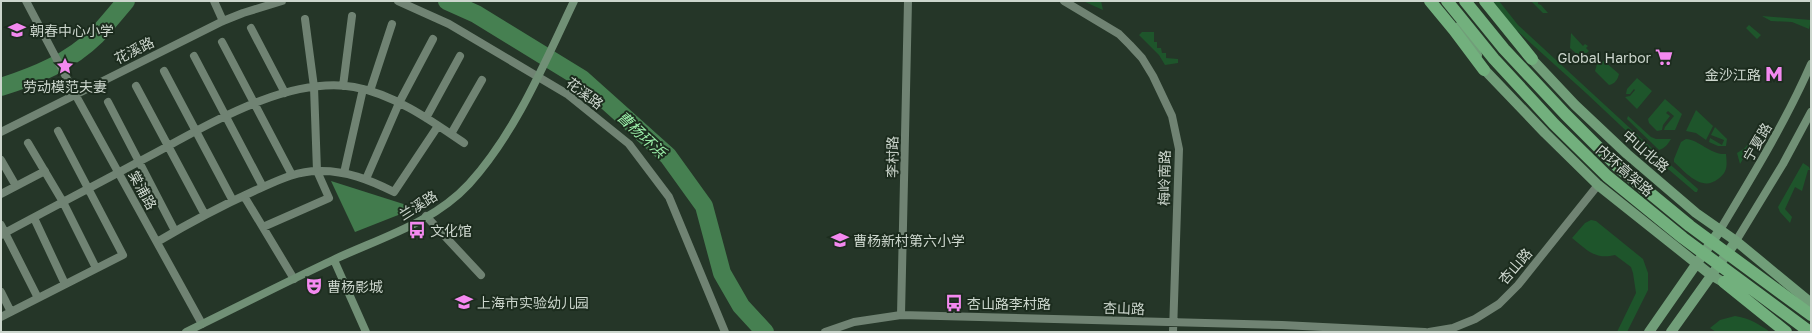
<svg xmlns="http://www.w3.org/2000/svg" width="1812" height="333" font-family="'Golos Text','Noto Sans SC',sans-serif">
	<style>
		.green { fill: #1e552b }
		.forest { fill: #427b4d }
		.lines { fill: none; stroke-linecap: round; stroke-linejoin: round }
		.river { stroke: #468051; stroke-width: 18 }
		.street { stroke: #708373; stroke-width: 8 }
		.secondary { stroke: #719076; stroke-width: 8 }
		.primary { stroke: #719e79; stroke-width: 10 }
		.highway { stroke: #72b07d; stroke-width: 12 }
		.labels { text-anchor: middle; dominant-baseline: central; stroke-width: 4; stroke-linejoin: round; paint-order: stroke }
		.poi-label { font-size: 14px; fill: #ccd6cd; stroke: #1c2c1e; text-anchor: start }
		.street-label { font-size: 14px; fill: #ccd6cd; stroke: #1c2c1e }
		.water-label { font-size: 15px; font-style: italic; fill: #9aeda8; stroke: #1c2c1e }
	</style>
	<rect width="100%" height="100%" fill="#253628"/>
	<path class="green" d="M1083,1H1101L1103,10Z
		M1493,1H1499L1518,25L1657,153L1698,189L1697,192H1695L1654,157L1586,93L1514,28Z
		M1531,1H1538V4L1541,5L1548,13H1543Z
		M1762,16L1811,20L1809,29L1792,22L1771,21Z
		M1749,25L1761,35L1757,39L1746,28Z
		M1142,32H1154V42H1157V48H1161L1162,53H1166V58L1178,59V63L1165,65L1159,55L1139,35Z
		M1571,33L1583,46L1585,44L1588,46L1586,48L1589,51L1582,57L1579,56L1570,48Z
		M1604,61L1619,74C1618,79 1615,84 1609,85L1595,71L1597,64Z
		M1637,78L1652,91L1637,109L1625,97L1630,96L1635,90L1634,89L1630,94H1626L1627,89Z
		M1665,99L1682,114L1675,130H1664L1665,127L1674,116L1668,111L1666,113L1670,116L1663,125L1662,130L1657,131L1649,123L1648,119Z
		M1696,110L1713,126L1706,140L1696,133L1686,131Z
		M1628,116L1651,137L1656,139H1671C1668,144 1665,148 1659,150L1627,119Z
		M1715,127L1727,139L1726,146H1718L1709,142L1710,138L1722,145L1724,140L1711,135Z
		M1752,138L1755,139L1740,164L1737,153L1745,148Z
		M1686,139C1700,140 1710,155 1726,154C1727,165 1728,172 1718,179C1702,192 1686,173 1674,162V159L1681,142Z
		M1803,163L1809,167L1810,170H1808L1802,191L1795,187L1785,209L1792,217L1790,223L1780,212L1778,207Z
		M1591,220L1596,221L1643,259L1648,273V290L1627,332H1617L1636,293L1633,273L1631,267L1615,255C1595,260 1587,250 1572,238L1585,223Z
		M1735,316C1749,318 1759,324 1770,332H1716L1710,328L1720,320Z"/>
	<path class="forest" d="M331,181L416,208L355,232Z"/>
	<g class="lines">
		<path class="river" d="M447,1L476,14L582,79L668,156L704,206L722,273L741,306L765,332
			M1,87C35,76 70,62 96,36C106,25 116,13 126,1"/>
		<path class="street" d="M26,1L75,94L202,324
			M214,1L223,21
			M398,1L449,24L567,94L629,144L669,197L725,332
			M1064,1L1119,34L1130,45L1142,58L1153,76L1172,116L1179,149L1173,332
			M251,28L285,93
			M222,42L292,175
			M194,56L263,187
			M164,71L233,201
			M136,86L205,215
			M343,86L352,16
			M370,91L392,24
			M108,102L175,231
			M426,118L460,56
			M1,132L223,21L243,13L282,1
			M451,134L482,80
			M28,143L63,202L96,268
			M1,160L16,186
			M344,173L363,89
			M366,179L399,103L433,39
			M1,194L45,171
			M244,196L294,279
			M426,216L481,275
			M34,218L65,284
			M1,225L38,298
			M263,227L329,198L317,171L314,87L305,19
			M1,235C47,210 94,186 140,161C200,130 284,75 354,87C394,94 432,121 464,143
			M157,242C189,223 221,206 254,191C275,182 295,171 318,171C345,170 370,180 394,192L438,126
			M1,292L11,312
			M901,315L908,1
			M1,317L123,255L58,131
			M825,332L854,322L901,315L1282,325L1425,332
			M1429,332L1453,328L1475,319L1499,304L1518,285L1598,185"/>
		<path class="secondary" d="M1720,230C1753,175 1785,123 1811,64
			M1736,241L1783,164L1811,112
			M334,260L366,332
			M186,332C235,308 284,283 333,260C380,238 433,223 469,184C516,132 544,64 574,1"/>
		<path class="primary" d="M1459,27L1471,42L1477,55
			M1527,54L1575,105L1627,154L1696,213L1736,241L1811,303
			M1479,64L1545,133L1598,185L1711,275L1730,286
			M1649,332L1720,230
			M1671,332L1736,241"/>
		<path class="highway" d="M1430,1L1454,30L1484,70
			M1447,1L1494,59L1554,124L1607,176L1683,238L1810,332
			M1465,1L1504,49L1565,114L1617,166L1690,226L1811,315
			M1485,1L1532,59
			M1724,282L1786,332"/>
	</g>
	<defs>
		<g id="school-bare" transform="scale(1.38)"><path d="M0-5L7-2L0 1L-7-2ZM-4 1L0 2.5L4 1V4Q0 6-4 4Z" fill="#f489f0" stroke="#1c2c1e" stroke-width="2.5" paint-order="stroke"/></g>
		<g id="supermarket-bare" transform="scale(1.38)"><path d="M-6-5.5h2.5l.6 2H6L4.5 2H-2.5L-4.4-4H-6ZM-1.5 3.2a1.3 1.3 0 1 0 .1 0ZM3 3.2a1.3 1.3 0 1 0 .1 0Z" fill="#f489f0" stroke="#1c2c1e" stroke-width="2.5" paint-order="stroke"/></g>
		<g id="sight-bare" transform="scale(1.38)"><path d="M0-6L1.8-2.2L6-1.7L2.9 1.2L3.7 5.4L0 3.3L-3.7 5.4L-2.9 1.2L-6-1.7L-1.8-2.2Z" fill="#f489f0" stroke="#1c2c1e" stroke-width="2.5" paint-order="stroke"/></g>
		<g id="metro-bare" transform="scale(1.38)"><path d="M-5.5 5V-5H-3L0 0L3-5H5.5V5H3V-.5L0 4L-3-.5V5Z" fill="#f489f0" stroke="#1c2c1e" stroke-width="2.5" paint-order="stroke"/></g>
		<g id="bus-bare" transform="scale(1.38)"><path d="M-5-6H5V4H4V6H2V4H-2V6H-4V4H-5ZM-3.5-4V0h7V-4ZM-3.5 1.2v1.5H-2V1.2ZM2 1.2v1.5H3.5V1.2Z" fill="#f489f0" stroke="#1c2c1e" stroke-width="2.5" paint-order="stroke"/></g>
		<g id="theatre-bare" transform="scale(1.38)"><path d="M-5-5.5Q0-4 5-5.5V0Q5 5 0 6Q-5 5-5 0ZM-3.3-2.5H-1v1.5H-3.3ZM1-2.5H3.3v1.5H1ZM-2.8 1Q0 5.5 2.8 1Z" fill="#f489f0" stroke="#1c2c1e" stroke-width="2.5" paint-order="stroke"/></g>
	</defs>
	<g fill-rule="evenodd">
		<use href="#school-bare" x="17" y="30"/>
		<use href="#supermarket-bare" x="1664" y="57"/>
		<use href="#sight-bare" x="65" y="66"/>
		<use href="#metro-bare" x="1774" y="74"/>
		<use href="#bus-bare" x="417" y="230"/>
		<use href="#school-bare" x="840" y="240"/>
		<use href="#theatre-bare" x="314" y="286"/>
		<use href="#school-bare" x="464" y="302"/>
		<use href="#bus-bare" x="954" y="303"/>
	</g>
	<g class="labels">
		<g class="poi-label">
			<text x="30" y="30">朝春中心小学</text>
			<text x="1651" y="57" text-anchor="end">Global Harbor</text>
			<text x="1761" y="74" text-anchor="end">金沙江路</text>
			<text x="65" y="86" text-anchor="middle">劳动模范夫妻</text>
			<text x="430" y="230">文化馆</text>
			<text x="853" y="240">曹杨新村第六小学</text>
			<text x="327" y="286">曹杨影城</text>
			<text x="477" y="302">上海市实验幼儿园</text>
			<text x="967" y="303">杏山路李村路</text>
		</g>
		<g class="street-label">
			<text transform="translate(134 50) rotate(-26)">花溪路</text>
			<text transform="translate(585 93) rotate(37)">花溪路</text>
			<text transform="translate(1757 142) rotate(-60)">宁夏路</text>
			<text transform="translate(1646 151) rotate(41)">中山北路</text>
			<text transform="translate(892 157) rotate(-89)">李村路</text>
			<text transform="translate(1625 170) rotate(41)">内环高架路</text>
			<text transform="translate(1164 178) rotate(-89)">梅岭南路</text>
			<text transform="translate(143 190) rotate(61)">棠浦路</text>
			<text transform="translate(418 205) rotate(-32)">兰溪路</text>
			<text transform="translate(1515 266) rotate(-49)">杏山路</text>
			<text transform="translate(1124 308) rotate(2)">杏山路</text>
		</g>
		<g class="water-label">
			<text transform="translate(642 134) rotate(43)">曹杨环浜</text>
		</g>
	</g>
	<rect width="1812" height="333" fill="none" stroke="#ccd6cd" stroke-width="4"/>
</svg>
